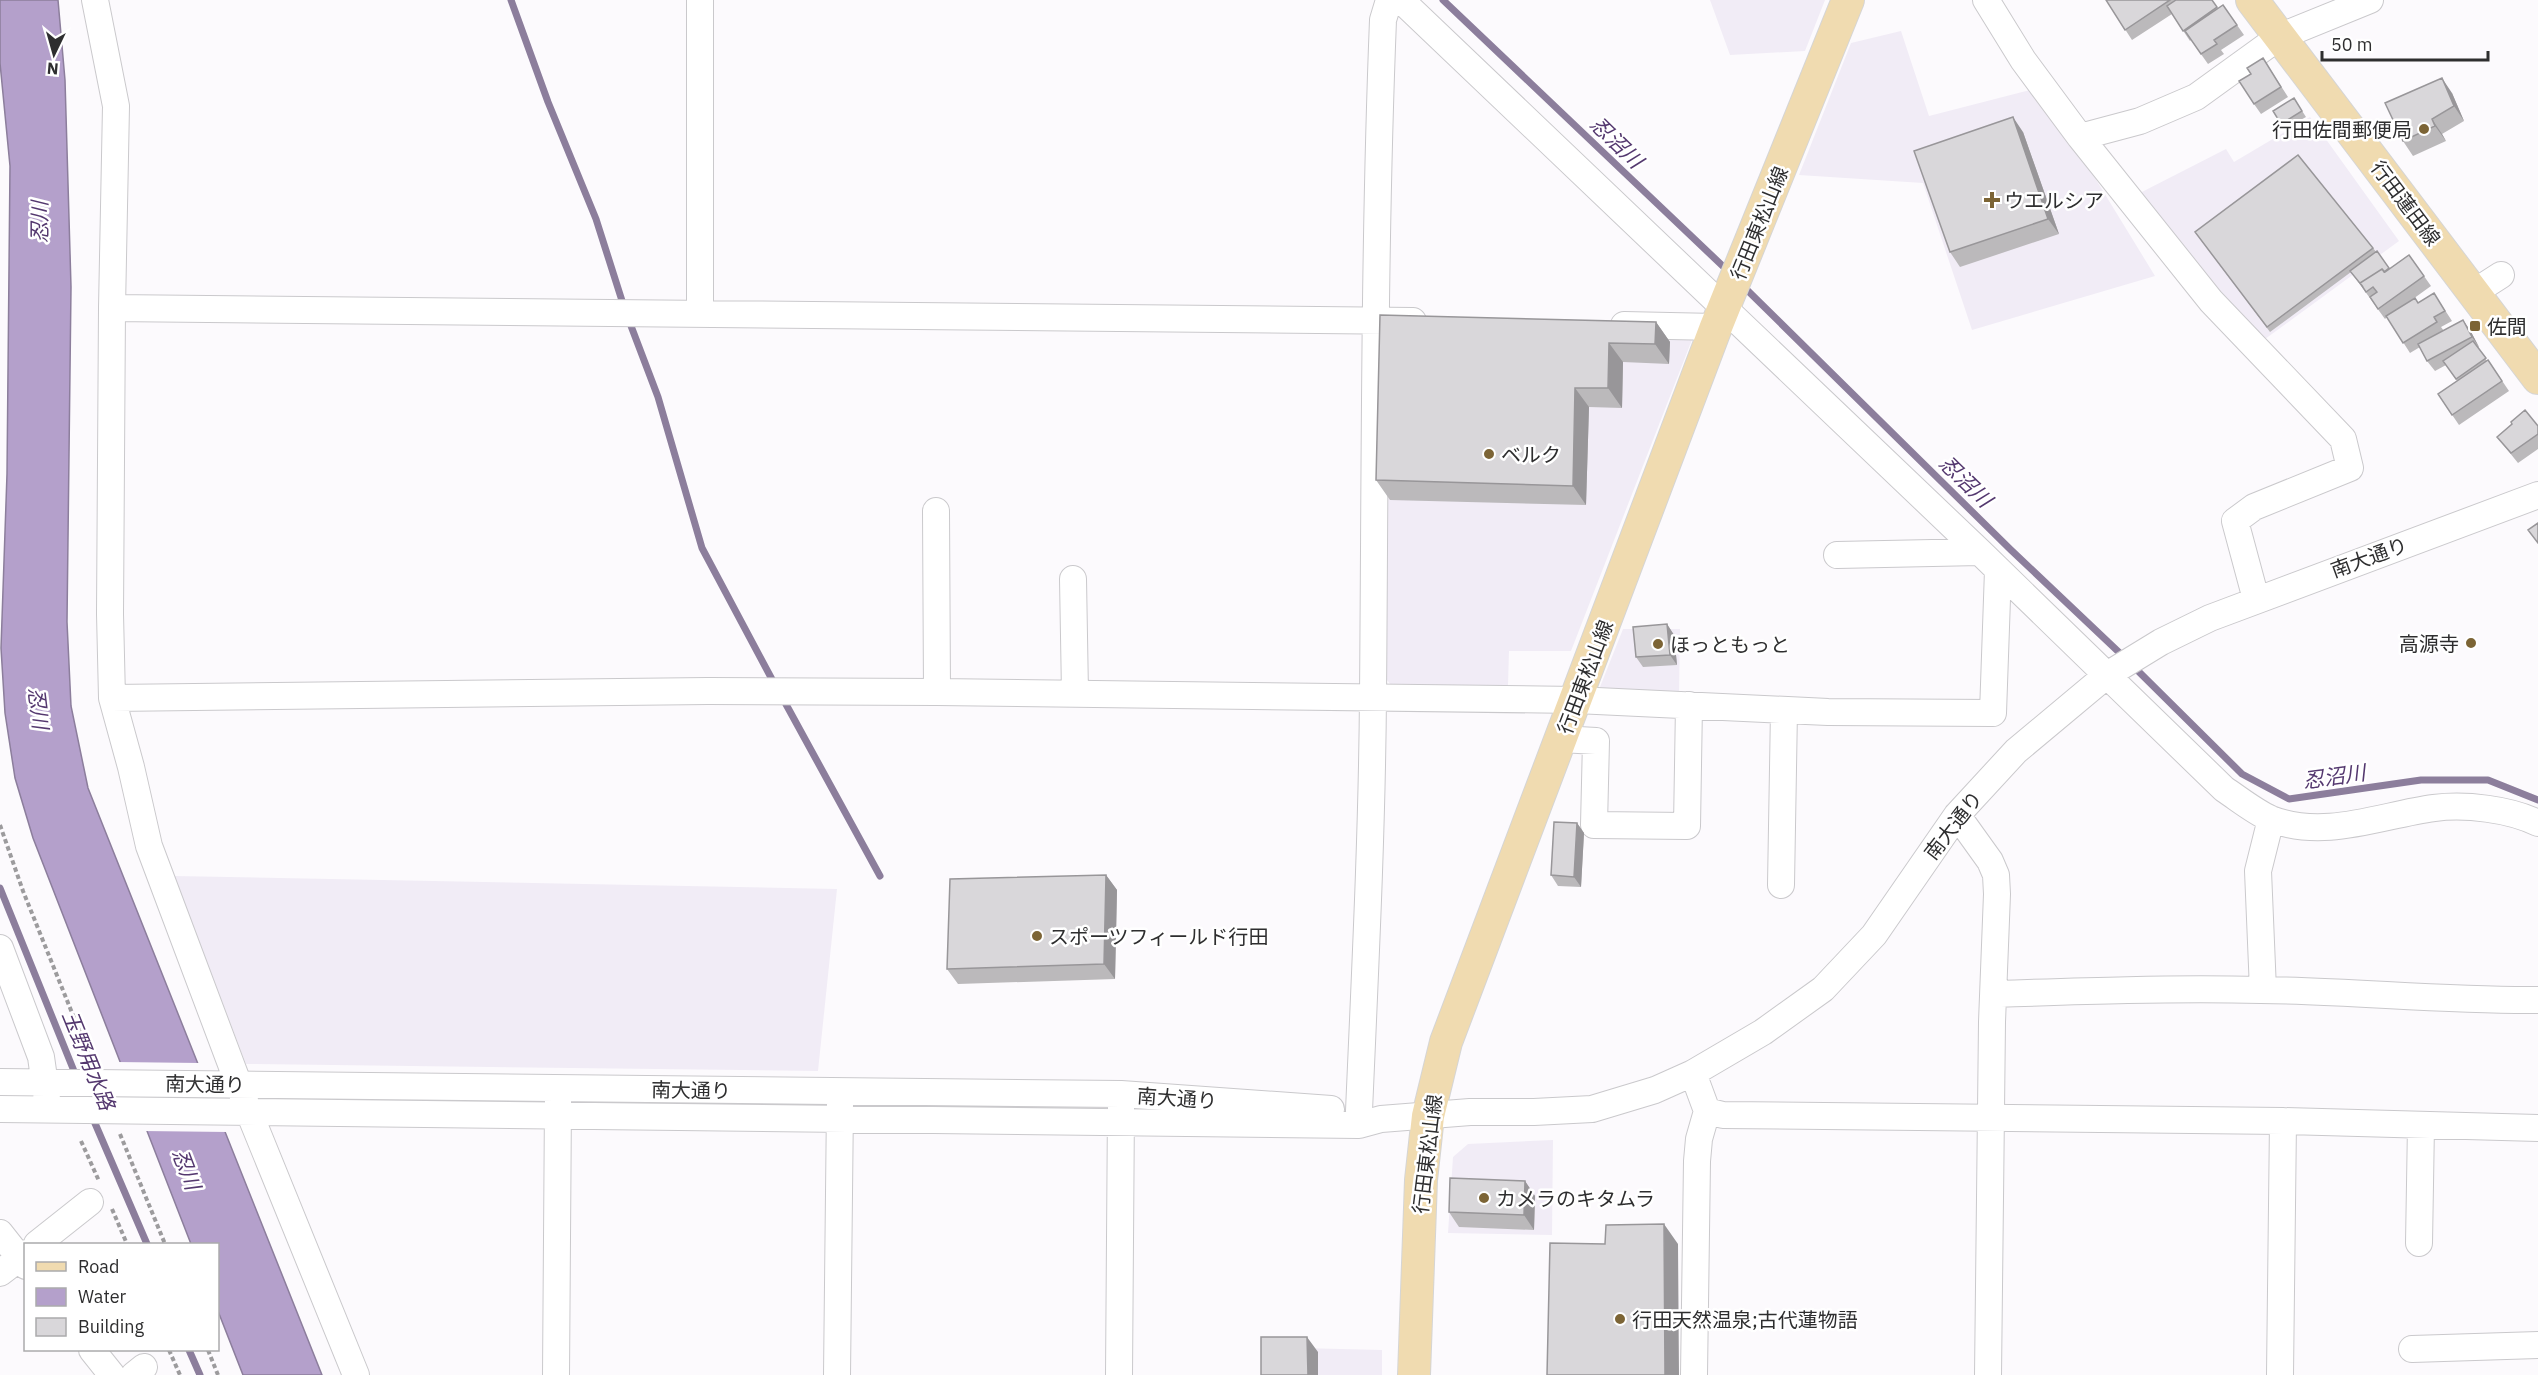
<svg xmlns="http://www.w3.org/2000/svg" width="2538" height="1375" font-family="'IBM Plex Sans','Noto Sans JP',sans-serif">
	<style>
		.built { fill: #f1ecf6 }
		.water { fill: #b4a0cb; stroke: #8c7e9c; stroke-width: 1.5 }
		.pier { fill: #fcfafd }
		.lines { fill: none; stroke-linecap: round; stroke-linejoin: round }
		.stream { stroke: #8c7e9c; stroke-width: 7 }
		.minor-casing { stroke: #cac9cc; stroke-width: 28 }
		.major-casing { stroke: #d5d5d5; stroke-width: 34 }
		.path { stroke: #9c9b9d; stroke-width: 4; stroke-dasharray: 4.5 3; stroke-linecap: butt }
		.minor { stroke: #fff; stroke-width: 26 }
		.major { stroke: #f0dbb0; stroke-width: 32 }
		.wall { fill: #bbb9bb }
		.shaded-wall { fill: #989699 }
		.building { fill: #d9d7da; stroke: #989699; stroke-width: 1.5 }
		.poi-dot { fill: #7c6435; stroke: #fff; stroke-width: 2 }
		.labels { text-anchor: middle; dominant-baseline: central; stroke-width: 5; stroke-linejoin: round; paint-order: stroke }
		.poi-label { font-size: 20px; fill: #2e2e2f; stroke: #fff; text-anchor: start }
		.street-label { font-size: 20px; fill: #2e2e2f; stroke: #fff }
		.water-label { font-size: 21px; font-style: italic; fill: #54386f; stroke: #fff }
	</style>
	<rect width="100%" height="100%" fill="#fcfafd"/>
	<path class="built" d="M1710,0H1825L1805,51L1730,55Z
		M1901,31L1929,116L2030,90L2084,160L2155,276L1972,330L1923,183L1799,175L1851,43Z
		M2310,117L2399,241L2261,342L2134,196L2226,149L2234,162Z
		M1385,334L1693,337L1571,651H1509L1508,685H1391L1383,675Z
		M1623,629H1680L1679,694L1598,692Z
		M174,876L837,889L818,1071L246,1064Z
		M1553,1140L1552,1235L1448,1233L1453,1157L1468,1144Z
		M1264,1347L1382,1350V1375H1264Z"/>
	<path class="water" d="M0,0H58L65,80L71,287L67,622L71,706L88,788L322,1375H243L218,1311V1244H191L33,838L15,778L5,713L1,648L7,474L10,166L0,63Z"/>
	<path class="pier" d="M116,1062L200,1063L228,1132L143,1131Z"/>
	<g class="lines">
		<path class="stream" d="M511,0L548,102L596,219L624,307
			M1443,0L1729,272
			M1743,286L2011,550L2124,657
			M628,318L658,397L702,548L775,685
			M2132,665L2242,774L2289,799L2421,780H2488L2538,800
			M782,697L880,876
			M0,888L76,1076
			M91,1114L147,1244
			M189,1350L200,1375"/>
		<g class="minor-casing">
			<path id="minor" d="M95,0L116,106L112,308L110,614L112,698L131,767L149,846L249,1112L356,1375
				M1401,0L1980,552L2224,789C2239,799 2255,812 2271,819C2325,840 2381,815 2434,808C2466,804 2509,809 2538,823
				M1986,0L2023,60L2080,137L2211,301L2343,439L2350,468L2254,507L2235,521L2256,599
				M2080,137L2140,121L2196,97L2279,37L2370,0
				M2473,293L2501,275
				M112,308L1413,321
				M700,314V0
				M1624,325L1716,327
				M936,511L937,692
				M1837,555L1980,552
				M1073,579L1075,693
				M112,698L708,691L937,692L1576,700L1828,712L1993,713L1998,570
				M1561,739L1596,741L1594,825L1687,826L1689,705
				M1957,815L1990,861L1996,875L1997,894L1992,1022L1988,1375
				M1781,885L1784,710
				M0,948L41,1057L47,1099
				M2263,990L2258,871L2271,819
				M1994,994C2083,991 2172,988 2261,990C2354,991 2446,1001 2538,1000
				M1693,1073L1707,1111L1723,1115L2283,1121L2538,1128
				M0,1082L1121,1094L1331,1109
				M0,1109L1359,1125L1381,1119L1470,1112H1534L1592,1109L1655,1090L1693,1073L1763,1032L1823,989L1874,935L1957,815L2016,751L2107,675L2161,642L2210,618L2538,495
				M1359,1111C1365,973 1372,834 1373,695C1375,469 1374,245 1383,20L1389,0
				M0,1233L26,1266
				M2419,1243L2421,1125
				M37,1244L90,1202
				M0,1273L26,1253
				M2412,1349L2538,1345
				M92,1350L112,1375
				M134,1375L144,1367
				M556,1375L558,1101
				M837,1375L840,1103
				M1119,1375L1121,1106
				M1694,1375L1697,1161L1699,1139L1707,1111
				M2280,1375L2283,1121"/>
		</g>
		<g class="major-casing">
			<path id="major" d="M2252,0L2538,378
				M1414,1375L1421,1180L1428,1116L1446,1042L1716,327L1848,0"/>
		</g>
		<path class="path" d="M0,825L23,891L91,1060
			M120,1134L165,1244
			M81,1141L99,1181
			M112,1209L127,1244
			M169,1350L180,1375
			M208,1350L218,1375"/>
		<use href="#minor" class="minor"/>
		<use href="#major" class="major"/>
	</g>
	<path class="wall" d="M2106,0H2212L2218,9L2223,5L2244,35L2221,50L2224,54L2208,64L2191,40L2190,41L2172,14L2132,40Z
		M2263,58L2288,97L2261,114L2254,104L2251,74Z
		M2452,93L2464,121L2442,134L2446,141L2413,156L2403,141Z
		M2297,103L2306,117L2284,129L2273,111Z
		M2023,132L2059,234L1960,267L1950,252Z
		M2195,232L2373,248L2390,269L2409,255L2431,286L2406,304L2419,303L2441,304L2452,321L2441,327L2444,331L2470,330L2479,347L2478,348L2487,361L2488,360L2509,391L2459,425L2438,394L2457,381L2446,365L2435,371L2427,361L2420,347L2410,353L2387,317L2385,319L2351,272L2270,332Z
		M1380,315L1656,322L1670,342L1669,364L1623,362L1622,408L1589,407L1586,505L1390,500L1376,480Z
		M2538,426V449L2518,463L2497,437Z
		M1667,624L1674,635L1677,665L1643,667L1636,657Z
		M1577,823L1584,833L1581,887L1558,886L1551,875Z
		M1106,875L1117,890L1115,979L958,984L947,969Z
		M1525,1181L1535,1196L1534,1230L1459,1227L1449,1212Z"/>
	<path class="shaded-wall" d="M2442,78L2452,93L2464,121L2454,106Z
		M2013,117L2023,132L2059,234L2048,219Z
		M2432,119L2442,134L2446,141L2435,126Z
		M2463,320L2470,330L2479,347L2472,337Z
		M1656,322L1670,342L1669,364L1655,344Z
		M1609,343L1623,362L1622,408L1608,388Z
		M1575,388L1589,407L1586,505L1573,486Z
		M1667,624L1674,635L1677,665L1670,655Z
		M1577,823L1584,833L1581,887L1574,877Z
		M1106,875L1117,890L1115,979L1104,964Z
		M1525,1181L1535,1196L1534,1230L1524,1215Z
		M1664,1224L1678,1244L1679,1375H1665Z
		M1307,1337L1318,1352V1375H1308Z"/>
	<path class="building" d="M2106,0H2170L2125,30Z
		M2176,0H2212L2217,7L2183,31L2167,6Z
		M2223,5L2237,25L2214,40L2217,44L2201,54L2185,31Z
		M2263,58L2281,87L2254,104L2239,81L2251,74L2247,68Z
		M2442,78L2454,106L2432,119L2435,126L2403,141L2385,103Z
		M2294,98L2302,111L2281,124L2273,111Z
		M2013,117L2048,219L1950,252L1914,151Z
		M2298,155L2373,248L2267,327L2195,232Z
		M2377,251L2389,268L2384,272L2382,269L2360,283L2363,287L2350,271Z
		M2409,255L2424,276L2378,309L2370,297L2377,292L2373,287L2366,292L2360,283L2382,269L2385,272Z
		M2434,293L2445,311L2434,317L2437,322L2403,343L2386,316L2415,298L2418,303Z
		M1380,315L1656,322L1655,344L1609,343L1608,388H1575L1573,486L1376,480Z
		M2463,320L2472,337L2427,361L2418,344Z
		M2473,341L2486,358L2456,379L2443,361Z
		M2488,360L2502,381L2452,415L2438,394Z
		M2525,410L2538,426V434L2511,453L2497,437L2512,424L2511,422Z
		M2538,523V543L2528,530Z
		M1667,624L1670,655L1636,657L1633,627Z
		M1554,822L1577,823L1574,877L1551,875Z
		M1106,875L1104,964L947,969L950,879Z
		M1450,1178L1525,1181L1524,1215L1449,1212Z
		M1664,1224L1665,1375H1547L1550,1243L1605,1244L1606,1225Z
		M1261,1337H1307L1308,1375H1261Z"/>
	<g class="poi-dot">
		<circle cx="2424" cy="129" r="6"/>
		<path d="M1989 191h6v6h6v6h-6v6h-6v-6h-6v-6h6z"/>
		<rect x="2469" y="320" width="12" height="12" rx="3"/>
		<circle cx="1489" cy="454" r="6"/>
		<circle cx="2471" cy="643" r="6"/>
		<circle cx="1658" cy="644" r="6"/>
		<circle cx="1037" cy="936" r="6"/>
		<circle cx="1484" cy="1198" r="6"/>
		<circle cx="1620" cy="1319" r="6"/>
	</g>
	<g class="labels">
		<g class="poi-label">
			<text x="2412" y="129" text-anchor="end">行田佐間郵便局</text>
			<text x="2004" y="200">ウエルシア</text>
			<text x="2487" y="326">佐間</text>
			<text x="1501" y="454">ベルク</text>
			<text x="2459" y="643" text-anchor="end">高源寺</text>
			<text x="1670" y="644">ほっともっと</text>
			<text x="1049" y="936">スポーツフィールド行田</text>
			<text x="1496" y="1198">カメラのキタムラ</text>
			<text x="1632" y="1319">行田天然温泉;古代蓮物語</text>
		</g>
		<g class="street-label">
			<text transform="translate(2406 203) rotate(53)">行田蓮田線</text>
			<text transform="translate(1759 223) rotate(-68)">行田東松山線</text>
			<text transform="translate(2369 557) rotate(-20)">南大通り</text>
			<text transform="translate(1585 677) rotate(-69)">行田東松山線</text>
			<text transform="translate(1953 825) rotate(-52)">南大通り</text>
			<text transform="translate(205 1084) rotate(1)">南大通り</text>
			<text transform="translate(691 1090) rotate(1)">南大通り</text>
			<text transform="translate(1177 1098) rotate(4)">南大通り</text>
			<text transform="translate(1427 1154) rotate(-83)">行田東松山線</text>
		</g>
		<g class="water-label">
			<text transform="translate(1617 142) rotate(44)">忍沼川</text>
			<text transform="translate(39 222) rotate(-90)">忍川</text>
			<text transform="translate(1966 481) rotate(44)">忍沼川</text>
			<text transform="translate(39 708) rotate(83)">忍川</text>
			<text transform="translate(2334 776) rotate(-8)">忍沼川</text>
			<text transform="translate(89 1060) rotate(68)">玉野用水路</text>
			<text transform="translate(187 1169) rotate(69)">忍川</text>
		</g>
	</g>
	<rect x="24" y="1243" width="195" height="108" fill="#ffffff" stroke="#ababac" stroke-width="1.5"/>
	<rect x="36" y="1262" width="30" height="9" fill="#f0dbb0" stroke="#ababac" stroke-width="1.5"/>
	<text x="78" y="1273" font-size="18" fill="#2e2e2f">Road</text>
	<rect x="36" y="1288" width="30" height="18" fill="#b4a0cb" stroke="#ababac" stroke-width="1.5"/>
	<text x="78" y="1303" font-size="18" fill="#2e2e2f">Water</text>
	<rect x="36" y="1318" width="30" height="18" fill="#d9d7da" stroke="#ababac" stroke-width="1.5"/>
	<text x="78" y="1333" font-size="18" fill="#2e2e2f">Building</text>
	<g transform="translate(54 54) rotate(185)" stroke="#ffffff" stroke-width="4.5" paint-order="stroke">
	<path d="M0-4.5L10 22L0 15L-10 22Z" fill="#2e2e2f"/>
	<text y="-9" font-size="16" font-weight="bold" text-anchor="middle" fill="#2e2e2f">N</text>
	</g>
	<path d="M2322 51v9h166v-9" fill="none" stroke="#2e2e2f" stroke-width="3"/>
	<text x="2331" y="51" font-size="18" fill="#2e2e2f" stroke="#ffffff" stroke-width="4.5" paint-order="stroke">50 m</text>
</svg>
